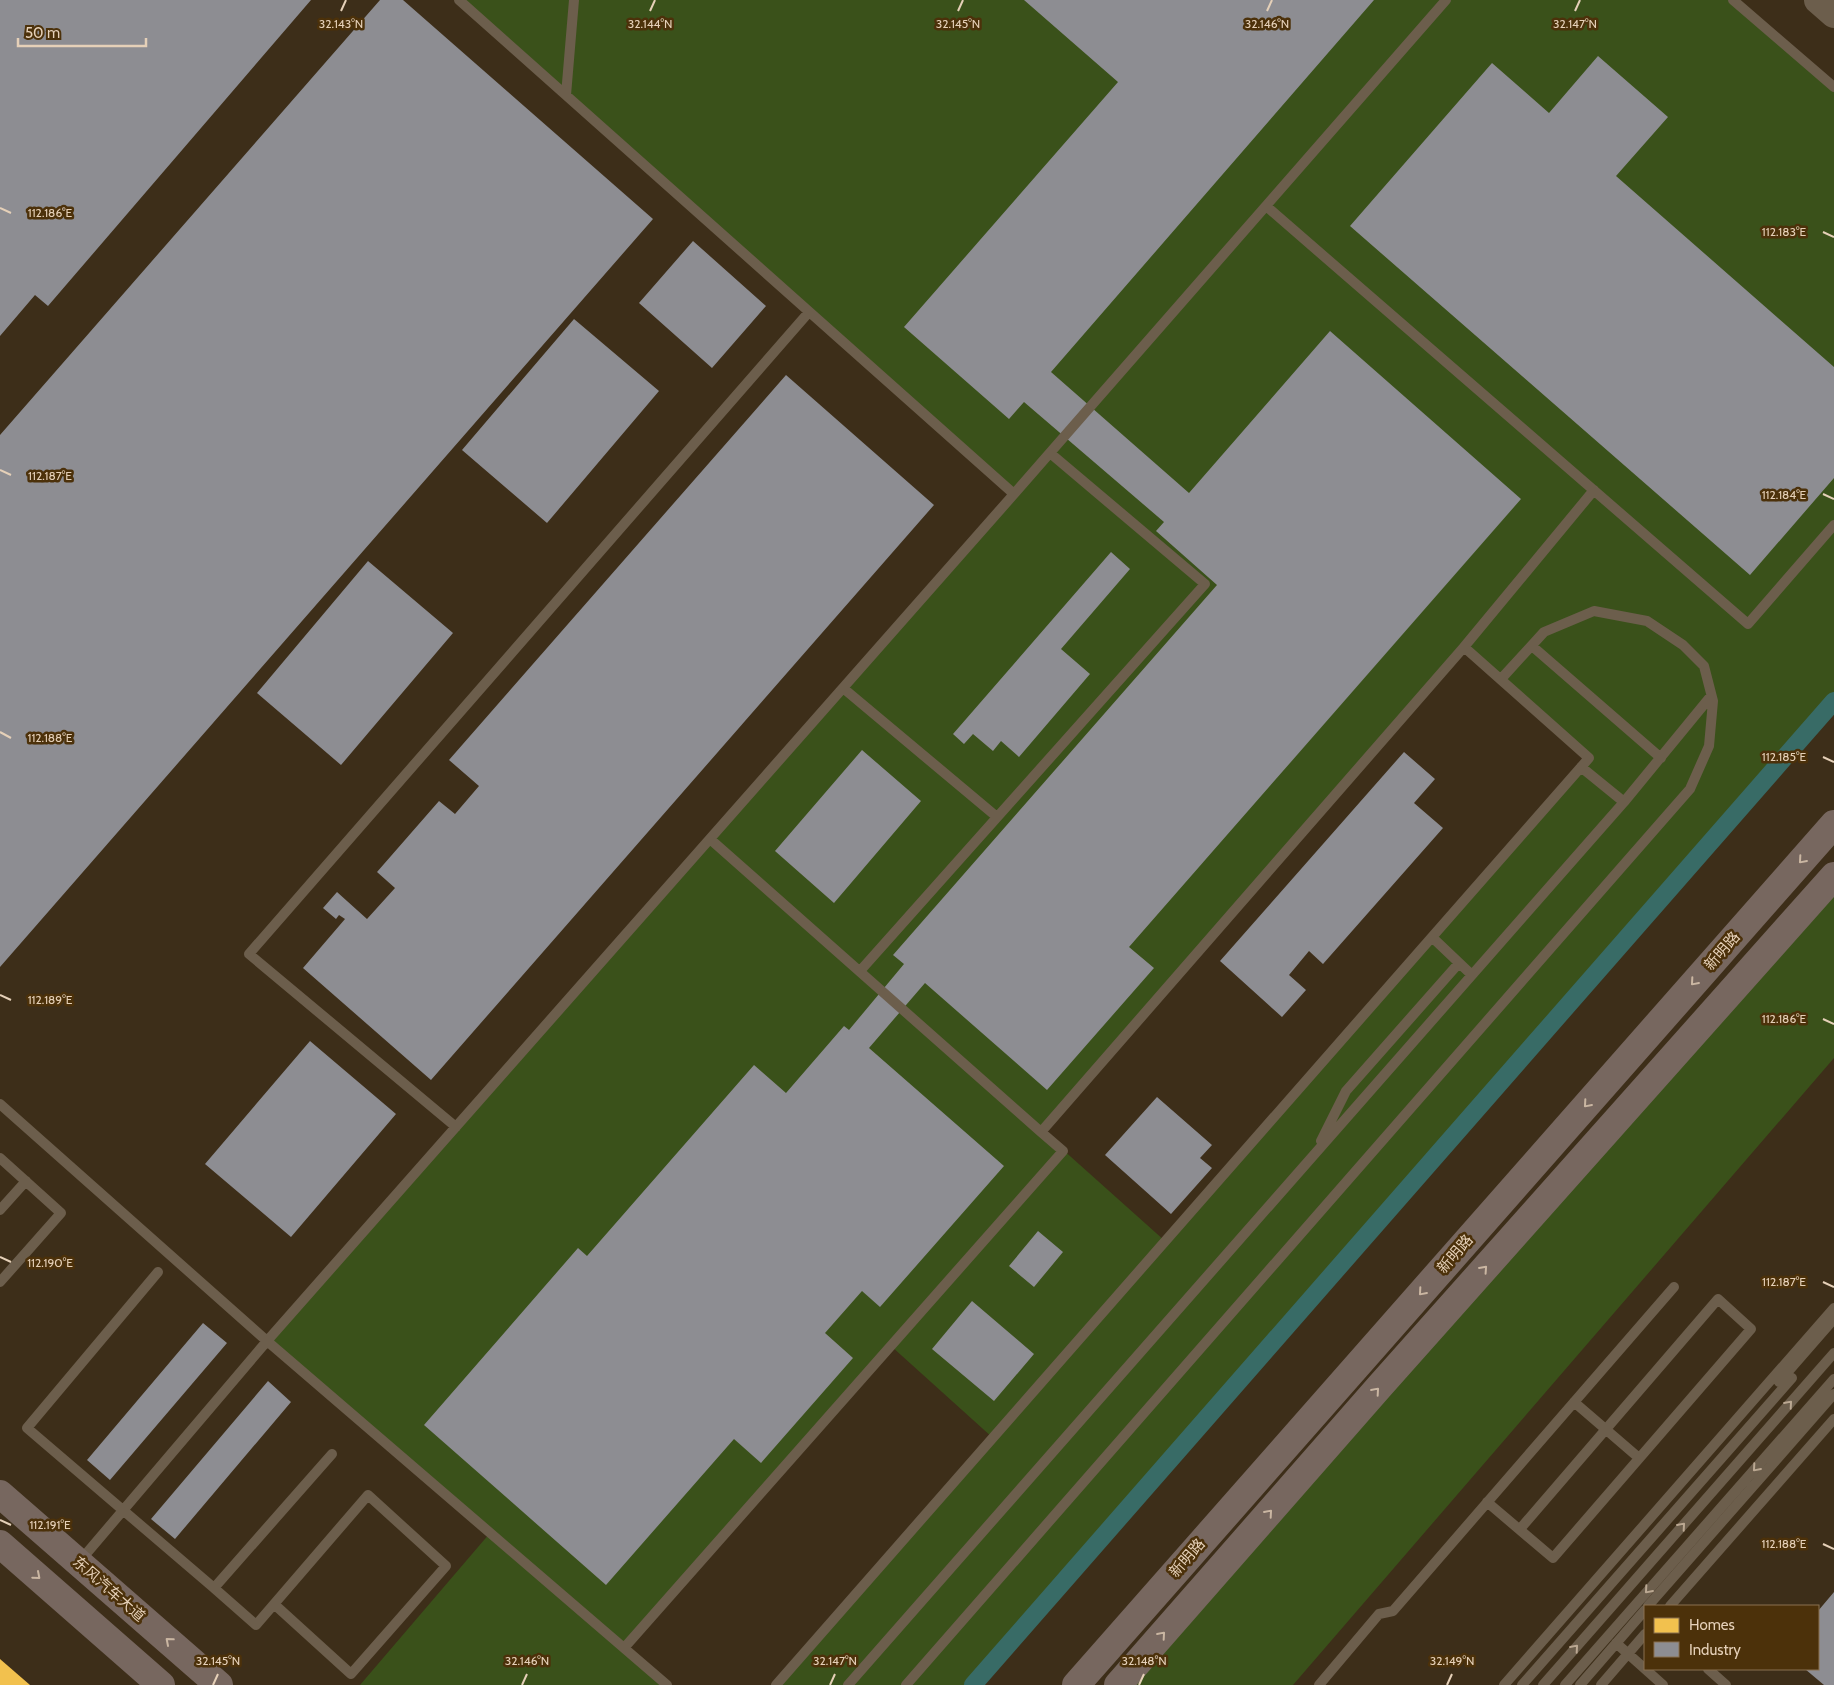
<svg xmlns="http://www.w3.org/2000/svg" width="1834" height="1685" font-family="Cabin,'Noto Sans SC',sans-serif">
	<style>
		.green { fill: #3a511a; fill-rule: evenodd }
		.homes { fill: #f2c14e }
		.industry { fill: #8d8d92 }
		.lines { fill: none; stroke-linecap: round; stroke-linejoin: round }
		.canal { stroke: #386b66; stroke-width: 18 }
		.lane { stroke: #6c5e4c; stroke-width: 10 }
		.secondary { stroke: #6c5e4c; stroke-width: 28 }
		.primary { stroke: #77675f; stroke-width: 28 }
		.oneway { stroke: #cab6a2 }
		.oneway2 { stroke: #bba892 }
		.ticks { fill: none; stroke: #e5d0b8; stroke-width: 2 }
		.labels { text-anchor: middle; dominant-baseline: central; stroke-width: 5; stroke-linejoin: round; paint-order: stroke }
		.street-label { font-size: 15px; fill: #e5d0b8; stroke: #4c310a }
		.ticks-label { font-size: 12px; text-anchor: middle; fill: #e5d0b8; stroke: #4c310a; stroke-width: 5; stroke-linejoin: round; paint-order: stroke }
	</style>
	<rect width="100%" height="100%" fill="#3d2e19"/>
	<path class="green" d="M459,0H1733L1834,87V701L973,1685H776L993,1438L891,1346L624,1648L667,1685H360L490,1533L267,1341L1014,494ZM1464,647L1588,759L1165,1241L1042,1131Z
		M1834,878V1058L1293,1685H1121Z"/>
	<path class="homes" d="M0,1659L30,1685H0Z"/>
	<path class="industry" d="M0,0H311L48,306L35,295L0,336Z
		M380,0H403L653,219L0,967V435Z
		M1024,0H1374L1051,372L1189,493L1330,331L1521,499L1129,947L1154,968L1047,1090L925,983L869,1048L1004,1166L880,1307L862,1291L825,1333L853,1358L761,1463L734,1439L606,1585L424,1425L578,1248L587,1256L754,1065L786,1093L844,1026L849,1030L904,964L893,955L1217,585L1156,531L1164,522L1024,402L1009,419L904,327L1118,82Z
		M1598,56L1668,117L1616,176L1834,367V478L1750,575L1350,226L1492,63L1549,113Z
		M693,241L766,306L712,368L639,303Z
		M574,319L659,391L547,523L462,450Z
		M786,375L934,505L431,1080L303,968L345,919L339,915L336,919L323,908L337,892L367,919L395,888L377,872L439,801L455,814L479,786L449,760Z
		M1111,552L1130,569L1061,649L1090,674L1019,757L1001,741L993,751L973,734L964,744L953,734Z
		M368,561L453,633L341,765L257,693Z
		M862,750L921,801L834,903L775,851Z
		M1404,752L1435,779L1414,803L1443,828L1323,964L1309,951L1289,975L1306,990L1282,1017L1220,961Z
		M310,1041L396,1114L291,1237L205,1164Z
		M1157,1097L1212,1145L1200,1158L1212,1168L1171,1214L1105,1155Z
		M1038,1231L1063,1252L1034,1287L1009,1266Z
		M972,1301L1034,1354L994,1401L932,1349Z
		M203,1323L227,1343L110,1480L87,1460Z
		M268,1381L291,1402L175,1539L151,1519Z
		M1834,1592V1685H1824L1805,1669H1818V1611Z"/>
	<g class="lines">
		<path class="canal" d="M973,1685L1834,701"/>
		<path class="lane" d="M459,0L1014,494L267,1341L667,1685
			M1733,0L1834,87
			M566,95L574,0
			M1266,206L1748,624L1834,525
			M1014,494L1446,0
			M1532,646L1661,758
			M1464,647L1594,490
			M843,688L997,817
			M1624,802L1711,696
			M710,839L1041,1132L1464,647L1589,758L776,1685
			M1432,937L1472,975
			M860,971L1205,584L1050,453
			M0,1104L267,1341L80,1561
			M456,1127L249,954L809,312
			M1321,1141L1346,1091L1459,963
			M0,1158L61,1213L0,1282
			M0,1210L26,1181
			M158,1272L27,1428L214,1588L332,1454
			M1779,1382L1834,1319
			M1574,1402L1639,1458
			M1487,1502L1553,1558L1751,1329L1718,1299L1520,1529
			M214,1588L256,1625L368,1495L446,1566L351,1674L274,1604
			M1648,1606L1834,1394
			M1670,1606L1834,1419
			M1616,1643L1663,1685
			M624,1648L1063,1151L1041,1132
			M1708,1669L1726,1685
			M848,1685L1624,802L1581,767
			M906,1685L1690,789L1709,746L1713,701L1704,666L1683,645L1647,621L1594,611L1544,632L1501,679
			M1319,1685L1379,1614L1393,1611L1674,1287
			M1504,1685L1834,1308
			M1522,1685L1792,1378
			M1543,1685L1834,1353
			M1565,1685L1834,1379
			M1580,1685L1645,1610
			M1601,1685L1645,1634"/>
		<path class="secondary" d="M1818,0L1834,14"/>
		<path class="primary" d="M0,1494L219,1685
			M0,1544L161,1685
			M1076,1685L1834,824
			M1118,1685L1380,1386L1834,876"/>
	</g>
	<defs><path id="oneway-chevron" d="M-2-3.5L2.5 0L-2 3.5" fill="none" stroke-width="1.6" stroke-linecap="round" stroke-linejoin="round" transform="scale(1.25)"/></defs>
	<g class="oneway">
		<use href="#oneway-chevron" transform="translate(1802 860) rotate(131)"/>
		<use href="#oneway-chevron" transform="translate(1694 982) rotate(131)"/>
		<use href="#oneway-chevron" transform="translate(1587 1104) rotate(131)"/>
		<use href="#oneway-chevron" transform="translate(1484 1269) rotate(-48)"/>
		<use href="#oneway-chevron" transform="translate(1422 1292) rotate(131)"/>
		<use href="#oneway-chevron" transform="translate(1376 1391) rotate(-49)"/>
		<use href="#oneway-chevron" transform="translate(1269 1513) rotate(-49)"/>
		<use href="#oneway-chevron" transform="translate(37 1576) rotate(41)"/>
		<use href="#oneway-chevron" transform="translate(1162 1635) rotate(-49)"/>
		<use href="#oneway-chevron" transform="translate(169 1641) rotate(-139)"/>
	</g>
	<g class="oneway2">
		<use href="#oneway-chevron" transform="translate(1789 1404) rotate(-49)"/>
		<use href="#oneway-chevron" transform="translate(1756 1468) rotate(131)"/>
		<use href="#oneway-chevron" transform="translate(1682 1526) rotate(-49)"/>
		<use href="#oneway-chevron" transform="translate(1648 1590) rotate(131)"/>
		<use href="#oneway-chevron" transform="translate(1575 1648) rotate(-49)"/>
	</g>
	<path class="ticks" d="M341,11L346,0M650,11L655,0M958,11L963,0M1267,11L1272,0M1575,11L1580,0M0,208L11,213M1823,232L1834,237M0,470L11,475M1823,494L1834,499M0,732L11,738M1823,757L1834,762M0,995L11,1000M1823,1019L1834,1024M0,1257L11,1262M1823,1282L1834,1287M0,1520L11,1525M1823,1544L1834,1549M213,1685L218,1674M522,1685L527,1674M830,1685L835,1674M1139,1685L1144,1674M1447,1685L1452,1674"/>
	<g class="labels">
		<g class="street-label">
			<text transform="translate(1722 951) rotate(-49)">新明路</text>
			<text transform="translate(1455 1254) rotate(-49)">新明路</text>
			<text transform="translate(1187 1558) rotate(-49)">新明路</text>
			<text transform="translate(109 1589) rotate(41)">东风汽车大道</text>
		</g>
	</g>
	<g class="ticks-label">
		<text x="341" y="28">32.143°N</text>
		<text x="650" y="28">32.144°N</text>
		<text x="958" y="28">32.145°N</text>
		<text x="1267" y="28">32.146°N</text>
		<text x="1575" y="28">32.147°N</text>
		<text x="50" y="217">112.186°E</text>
		<text x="1784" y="236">112.183°E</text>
		<text x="50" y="480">112.187°E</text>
		<text x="1784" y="499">112.184°E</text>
		<text x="50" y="742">112.188°E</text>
		<text x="1784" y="761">112.185°E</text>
		<text x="50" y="1004">112.189°E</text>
		<text x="1784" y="1023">112.186°E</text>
		<text x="50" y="1267">112.190°E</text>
		<text x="1784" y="1286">112.187°E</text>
		<text x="50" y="1529">112.191°E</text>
		<text x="1784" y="1548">112.188°E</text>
		<text x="218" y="1665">32.145°N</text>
		<text x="527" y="1665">32.146°N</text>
		<text x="835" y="1665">32.147°N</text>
		<text x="1144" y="1665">32.148°N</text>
		<text x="1452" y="1665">32.149°N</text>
	</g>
	<rect x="1644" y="1605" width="175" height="65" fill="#4c310a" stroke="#897150"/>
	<rect x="1654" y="1618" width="25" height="15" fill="#f2c14e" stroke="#897150"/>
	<text x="1689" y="1630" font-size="15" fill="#e5d0b8">Homes</text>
	<rect x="1654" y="1642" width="25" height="15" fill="#8d8d92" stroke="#897150"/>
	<text x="1689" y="1655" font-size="15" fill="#e5d0b8">Industry</text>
	<path d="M18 38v8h128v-8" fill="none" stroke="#e5d0b8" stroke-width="2.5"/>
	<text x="25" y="38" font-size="15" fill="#e5d0b8" stroke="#4c310a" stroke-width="4" paint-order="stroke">50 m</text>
</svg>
